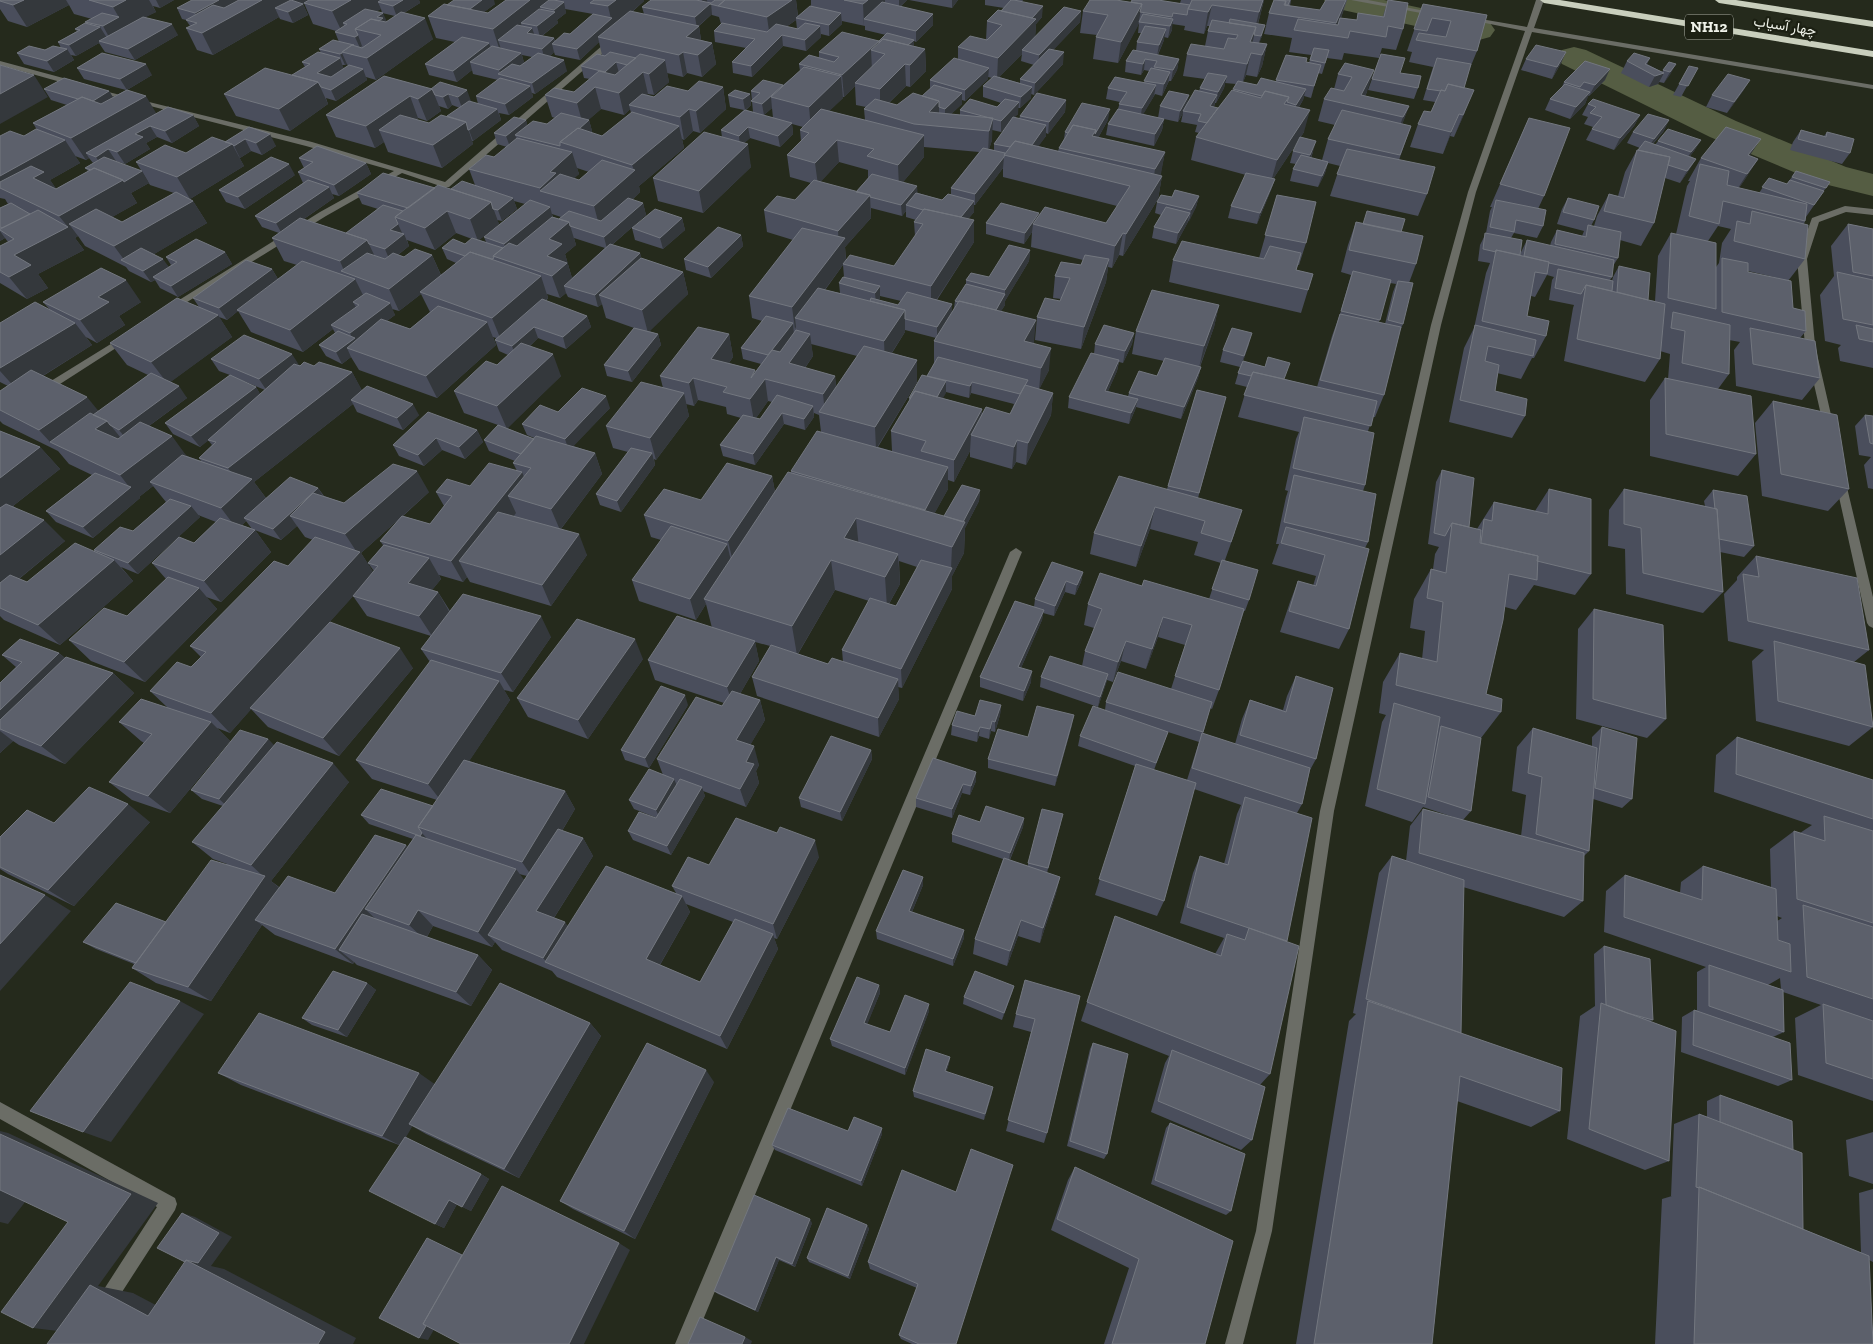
<svg xmlns="http://www.w3.org/2000/svg" width="1873" height="1344" font-family="'Zilla Slab',Vazirmatn,serif">
	<style>
		.lines { fill: none; stroke-linecap: round; stroke-linejoin: round }
		.canal { fill: #555d43; fill-rule: evenodd }
		.minor { fill: #6b6d66; fill-rule: evenodd }
		.highway { fill: #c9cfbd; fill-rule: evenodd }
		.wall { fill: #4a4e5c; fill-rule: evenodd }
		.shaded-wall { fill: #34383c }
		.building { fill: #5c606b; stroke: #73777f }
		.labels { text-anchor: middle; dominant-baseline: central; stroke-width: 4.5; stroke-linejoin: round; paint-order: stroke }
		.far-street-label { font-size: 14px; fill: #eff2e9; stroke: #1c2013 }
		.shield { fill: #1c2013; stroke: #b0b3a9; stroke-width: 1 }
		.shield-label { font-size: 15px; font-weight: bold; fill: #eff2e9 }
	</style>
	<rect width="100%" height="100%" fill="#252a1c"/>
	<g class="lines">
		<path class="canal" d="M1324,0H1384L1490,23L1495,30L1490,37L1479,40L1329,7Z
			M1574,47L1586,50L1736,121L1846,167L1873,174V196L1820,183L1710,137L1562,64L1557,57L1562,50Z"/>
		<path class="minor" d="M1351,0H1368L1441,14L1437,16Z
			M1536,0H1544L1534,28L1873,85V89L1532,32L1476,192L1441,325L1334,811L1272,1231L1243,1344H1225L1256,1231L1320,811L1431,325L1468,192L1525,31L1465,19L1469,17L1527,27Z
			M611,38L618,40L449,187H443L402,173L326,216L171,312L168,311V307L320,212L394,171L306,146L92,91L96,89L312,142L445,182Z
			M0,61L78,82L79,84L75,86L0,65Z
			M1845,206L1873,209V215L1846,212L1819,222L1807,259L1815,345L1834,428L1829,432L1824,428L1805,345L1797,259L1812,218Z
			M127,334L132,337L130,339L46,393H38L37,391L38,389Z
			M1840,475L1845,479L1873,597V628L1869,626L1867,623L1835,479Z
			M1016,548L1022,552L693,1344H675L1010,552Z
			M0,1102L175,1198L177,1204L175,1210L111,1309L105,1312L99,1309L96,1303L99,1297L157,1207L0,1119Z"/>
		<path class="highway" d="M1540,0H1560L1873,51V57L1544,3Z
			M1715,0H1736L1873,21V27L1719,3Z"/>
	</g>
	<path class="wall" d="M0,0H174L160,8L153,6L156,12L145,17L178,35L135,60L105,52L99,43L76,56L71,55L74,60L54,72L24,64L17,53L61,48L58,42L77,31L75,29L86,24L85,22L92,19L74,14L69,5L27,27L8,21L0,9Z
		M309,0L303,4L308,15L293,23L280,19L279,17L213,55L197,50L186,28L190,26L186,20L182,19L177,8Z
		M309,0H419L420,3L404,13L433,39L376,80L366,77L367,80L336,101L326,98L328,104L290,131L236,116L224,94L292,75L305,67L302,62L321,53L319,49L339,42L335,32L336,31L313,24L304,3ZM381,9L382,13L395,16L387,22L376,11ZM347,64L348,66L344,69L342,65H345Z
		M506,0H644V1L632,12L644,14L642,7L651,0H796L798,16L811,6V0H907L900,7L933,14V25L916,42L914,41V46L925,49L926,71L910,87L906,86L889,103L897,105L922,96L930,89V80L958,59V47L986,40L987,21L1001,11L1004,8L985,5V0H1023L1022,2L1042,17L1036,24L1035,37L1081,11L1080,22L1053,50L1063,64L1034,95L1031,94V98L1020,108H1018V114L1014,117L1019,119L1020,116L1066,100L1065,112L1048,134L1046,133V136L1038,146L1058,151L1059,148L1064,139L1065,132L1108,120L1098,138L1165,152L1160,176H1162L1158,199L1123,256L1119,255L1112,268L1108,267L1106,282L1081,349L1035,340L1037,317L1060,301L1061,299L1053,298L1055,276L1081,265L1083,260L1031,247L1032,232L1024,244L986,234V223L1039,216L1106,223L1117,206L1003,177V168L975,205H974V212L968,219L974,242L937,300L952,304V313L954,308L955,301L966,284V280L989,277L1030,250L1029,261L1005,301V305L1001,311L1034,342L1033,344L1049,370L1039,389L1053,393L1051,415L1026,465L1016,462L1012,469L970,457V451L954,482L948,480V489L934,514L944,516L980,490L979,501L965,528L964,553L952,576V589L902,688L898,687L899,699L879,737L757,696L752,677L770,646L755,642L759,661L740,694L760,700L765,720L750,745L759,765L756,771L759,783L746,807L703,791L705,796L671,855L633,840L628,831L657,818L634,809L629,800L663,775L657,759L722,706L724,703L655,680L648,660L712,628L706,604L696,620L639,601L632,580L661,540L651,537L644,515L701,500L772,476L775,492L791,473V471L821,432L819,415L814,413V417L805,430L784,424L755,465L723,456L720,445L741,418L727,414L726,407L698,400L694,406L686,404L689,416L656,460L654,459L655,465L621,512L600,505L596,494L628,452L613,448L606,426L663,388L660,376L729,334L733,357L729,363L756,371L761,364L743,359L741,348L762,321L752,318L749,296L793,240L767,232L764,210L795,200L811,183L790,177L787,155L801,141L800,130L803,127L792,124L793,134L780,147L750,138L744,143L751,167L703,213L658,201L653,178L722,137L721,130L744,110L730,107L728,95L750,94L751,105L746,110L753,112L751,91L783,85L800,71L799,64L819,58V52L879,41L886,35L865,30V26L842,21V24L829,36L821,34V37L806,51L783,46L752,77L733,73L732,62L746,48L715,42L714,31L721,24L719,17L712,15V14L699,26L701,40L712,43L716,64L702,77L687,73L683,77L667,73L669,82L654,95L648,94L646,95L654,97L688,91L723,87L726,109L700,133L693,131L684,140L682,139L684,148L639,186L640,192L632,200L643,203L646,215L612,245L640,253L641,258L683,272L688,294L649,331L658,334L661,345L632,382L607,376L604,365L634,328L606,318L602,304L598,307L568,297L566,293L560,298L547,294L548,298L546,301L587,316L591,327L566,349L538,338L530,346L561,376L507,428L534,439V438L527,435L522,424L558,412L610,408L573,446L595,453L602,474L561,529L587,555L551,606L470,582L467,577L463,582L439,575L441,579L432,590L438,592L450,611L551,637L513,692L504,690L510,700L469,761L565,791L575,809L562,831L583,838L593,856L554,918L568,926L676,893L672,886L709,865L819,857L777,939L774,938L778,949L727,1049L557,977L552,971L502,950L495,942L492,947L433,926L427,937L478,955L492,970L471,1006L357,965L354,962L353,964L275,935L262,925L211,1001L156,983L132,968L134,964L96,949L83,942L166,922L227,864L213,859L192,842L223,806L202,799L191,790L268,739L274,746L349,782L271,881L279,887L335,893L407,847L413,839L369,824L361,815L433,806L437,800L372,779L356,760L430,662L421,649L431,636L367,616L353,596L302,652L413,668L339,756L268,727L251,709L230,733L217,728L230,741L170,813L132,800L109,782L144,743L141,741L119,722L168,708L150,691L191,667L201,657L190,646L288,566L313,540L305,537L297,526L281,540L252,529L246,521L242,525L255,530L271,552L221,602L206,597L217,609L145,682L91,661L69,640L127,616L166,579L152,563L194,543L216,522L198,515L200,517L138,574L121,567L133,581L60,645L4,620L0,616V431L40,447L60,469L13,506L65,541L19,579L27,582L95,552L94,550L133,531L166,502L153,486L139,497L140,498L93,538L56,522L46,511L92,475L69,464L58,451L3,424L0,421V391L8,386L0,382V323L50,310L43,302H141L119,316L125,325L97,343L86,337L92,345L43,376L99,411L148,375L127,365L110,343L199,307L193,298L272,269L278,279L297,265L284,261L272,238L279,233L262,227L255,216L303,183L298,172L304,168L299,158L366,163L371,174L339,196L332,194L334,198L304,219L346,233L378,209L362,204L357,193L435,188L451,189L475,185L469,169L494,157L507,147L497,144L494,133L526,120L527,125L547,124L555,118L552,117L545,95L574,92L590,79L584,78L581,66L602,55L599,42L580,60L555,55L554,52L550,56L567,71L535,94L532,93L533,97L509,115L499,113L501,120L473,141H472L473,144L442,168L388,152L384,142L375,148L336,137L326,115L384,76L471,101L470,102L478,104L476,96L498,80L473,74L472,70L457,82L429,75L425,64L455,42L436,38L428,16L447,5L495,4L484,12L488,13ZM565,9L593,14L570,34L555,41L554,38L542,36L558,23L557,20L566,13ZM796,20L797,29H798L786,27ZM1022,54L1021,61L1034,65L1020,79V83L999,77ZM522,55L532,57L524,63ZM988,77L992,78L983,86V97L1001,103L997,107L960,110V115L951,114L962,104V100L965,101L988,79ZM855,86L856,105L866,107L864,109L865,120L829,111L843,98V97H844ZM452,105L460,108L447,116L429,123L416,120L418,118L427,121L441,111L439,106L448,109ZM772,108L773,118L764,115ZM601,109L624,115L630,109L631,113L602,136L591,133L592,131L589,120H588ZM1009,124L994,144V150L989,149L992,140V130L1001,132ZM924,147L979,152L951,188V194L942,200L918,193L903,182L924,157ZM839,162L868,170V178L856,192L820,182ZM577,168L589,172L579,180L574,178L579,174ZM514,201L525,204L484,237L486,242L479,240L499,224L497,220L502,221L517,209ZM871,208L902,216L906,211V217L916,220L914,222L915,236L894,266L846,259L845,247L871,218ZM552,214L561,217L559,219L553,217ZM456,233L472,239L465,244L442,248L447,259L456,263L441,275L432,255L404,257L398,255L409,246L407,240L435,250ZM574,238L605,248L572,278L565,254L576,245ZM843,265L844,277L839,283L840,293L825,290ZM421,294L430,312L410,329L387,321L395,315L392,309L399,311ZM880,296L901,301L898,305L879,300L880,298ZM238,311L251,332L303,352L333,329L335,333L319,345L326,356L342,364L351,357L359,370L437,398L496,345L493,337L496,338L495,340L499,351L508,355L497,365L454,391L464,413L498,425L484,440L489,451L515,461L513,463L517,471L470,486L436,492L444,506L430,524L403,516L429,492L344,503L324,496L318,488L266,498L254,482L353,404L357,412L403,430L419,415L362,391L352,372L314,366L211,359L219,371L230,375L165,423L173,434L200,447L208,440L212,445L199,458L201,461L187,456L149,426L187,398L170,382L232,337L219,317L227,320ZM905,330L936,338L934,341V363L927,377L909,398V401L891,431L892,451L878,447L917,382V360L892,353L905,332ZM811,344L857,356L836,387L835,376L805,368L813,356ZM231,376L265,390L260,394L256,387ZM946,392L969,398L971,393L1014,404L1010,414H982V409L942,398ZM768,401L772,402L760,419L756,418ZM398,520L380,541L383,545L368,563L374,571L373,572L361,553ZM899,561L917,567L896,606L889,604L900,584ZM835,590L869,601L842,650L843,662L828,664L798,654ZM519,874L527,876L524,880ZM686,904L733,922L700,982L660,965L690,912Z
		M909,0H958L952,8Z
		M1181,0H1264L1258,24L1262,36L1259,43L1267,44L1262,66L1257,77L1246,75L1243,82L1257,85L1276,81L1286,55L1309,63L1311,55L1289,52L1292,38L1264,34L1269,13L1274,0H1291L1290,6L1320,10L1326,0H1347L1341,18L1356,20L1383,16L1388,0L1403,29L1396,50L1382,48L1379,58L1344,53L1342,60L1327,58L1322,74L1318,73L1311,98L1304,96L1303,100L1299,107L1304,132L1273,179H1275L1271,190L1257,224L1228,218L1231,206L1246,175L1191,160L1196,137L1199,133L1195,132L1197,125L1181,122L1183,113L1178,122L1164,119L1162,130L1154,146L1106,135L1108,124L1118,109L1120,102L1106,99L1108,88L1144,83L1149,71L1144,70L1141,75L1125,72L1126,61L1136,51L1137,42L1141,33H1138L1139,23L1118,63L1093,59L1096,37L1097,35L1080,33L1083,11L1131,2L1180,3ZM1172,24L1185,26L1184,30L1204,34L1207,26H1210L1208,31L1205,46L1187,54L1183,76L1205,79L1200,88L1199,91L1187,103L1160,106L1158,118L1143,114L1154,96L1155,94L1162,96L1169,81H1171L1177,70L1179,59L1158,55L1164,40V37L1168,38L1172,30ZM1225,83L1236,84L1233,90L1218,108L1214,107L1215,103H1216L1224,88Z
		M1423,4L1487,15L1477,51L1468,73L1464,88L1465,112L1454,137L1450,136L1443,154L1410,147L1418,124L1431,112L1435,102L1423,100L1433,67L1409,62L1412,52L1407,51Z
		M1566,52L1561,63L1552,79L1521,70L1526,59Z
		M1381,54L1400,73L1418,88L1414,99L1368,90Z
		M1650,58L1647,64L1662,72L1669,62L1676,64L1664,83L1659,82L1658,84L1649,87L1621,73L1627,61Z
		M1345,63L1367,92L1365,96L1409,106L1402,124L1411,126L1399,160L1427,194L1418,216L1330,196L1340,166L1328,163L1325,173L1318,187L1290,181L1293,169L1296,164L1290,163L1293,151L1313,152L1311,158L1322,160L1328,139L1335,125L1318,121L1324,99L1334,89L1338,74Z
		M1689,66L1691,79L1681,97L1673,95Z
		M77,68L152,75L127,90L156,114L193,115L199,126L172,143L157,137L146,143L150,149L125,164L115,161L149,183L131,193L137,203L112,217L122,222L174,193L150,185L136,162L186,153L225,142L249,127L276,146L262,155L251,151L240,158L239,157L244,166L190,199L193,201L207,223L154,254L169,267L171,265L166,257L225,252L232,264L178,297L160,288L155,280L151,282L129,271L126,267L85,246L78,236L75,238L84,250L38,274L48,288L27,299L0,283V246L8,242L5,238L0,241V208L8,204L5,199L0,198V136H24L37,130L33,123L67,105L51,100L44,89L109,91L113,97L126,90L84,79ZM75,156L86,160L89,158L93,163L85,168L88,171L56,189L50,180L80,163Z
		M1605,80L1589,96H1588L1585,104L1570,119L1545,110L1550,99L1562,87L1564,82Z
		M1750,80L1743,91L1727,113L1706,107L1712,95Z
		M1588,104L1640,115L1634,126L1614,150L1586,140L1593,127L1584,124L1588,117L1582,115Z
		M1529,118L1544,196L1538,209L1543,226L1537,238L1514,233L1511,238L1520,255L1521,252L1527,240L1550,246L1551,242L1557,230L1582,236L1584,231L1557,224L1562,209L1568,198L1594,220L1591,226H1594L1597,216L1609,194L1618,196L1625,172L1637,150H1638L1640,148L1627,143L1633,132L1669,120L1663,132L1653,144L1655,145L1658,141L1701,140L1694,151L1690,156L1696,159L1689,170L1680,183L1665,178L1654,223L1641,246L1620,240L1618,258L1613,266L1612,277L1610,280L1612,281L1613,277L1619,266L1648,300L1655,301L1658,256L1671,233L1676,234L1687,186L1690,181H1688L1701,158L1750,156L1758,159L1739,188L1759,193L1769,178L1787,184L1796,171L1830,182L1806,217V216L1805,221L1804,224L1805,259L1788,281L1793,308L1806,331L1800,338L1820,378L1802,400L1736,386L1734,350L1740,342L1729,340V374L1718,389L1756,454L1738,476L1650,456V400L1665,378L1668,379L1670,354L1660,351V359L1645,382L1564,361L1573,308L1574,305L1549,300L1552,280L1554,277L1547,275L1535,297L1531,296L1527,316L1546,336L1534,358H1532L1521,379L1497,373L1495,391L1525,416L1512,438L1449,422L1464,348L1474,328L1486,273L1490,263L1478,261L1480,245L1486,233L1490,211L1492,207H1490ZM1718,226L1731,229L1722,243L1719,263L1716,267L1708,241ZM1748,271L1782,279L1748,272Z
		M1801,130L1824,136L1827,132L1850,153L1842,164L1790,150L1793,142Z
		M295,175L245,209L226,202L219,190Z
		M1277,195L1306,243L1299,265H1298L1296,270L1313,274L1301,313L1169,282L1173,260L1259,258Z
		M1199,196L1196,207L1176,244L1152,238L1154,227L1161,215L1155,213L1157,202L1172,197Z
		M682,218L685,230L663,249L635,240L632,228Z
		M1356,222L1401,232L1416,264L1409,283L1403,324L1399,333L1384,395L1375,417H1373L1368,431L1365,485L1363,491L1368,542L1365,548L1349,629L1339,649L1280,632L1290,602L1298,581L1313,586L1316,576L1272,564L1279,544H1276L1286,497L1288,491L1285,490L1296,439L1299,432L1238,417L1247,387L1235,384L1240,367L1220,362L1223,350L1249,344L1243,361L1265,367L1284,379L1317,387L1332,336L1340,314L1351,275L1341,272L1348,245ZM1390,283L1396,284L1393,292L1385,324L1379,322Z
		M1848,224L1873,229V368L1840,361L1838,348L1841,345L1825,341L1820,295L1834,276L1831,246Z
		M741,235L743,246L711,278L686,270L684,259Z
		M1219,305L1214,327L1200,367H1201L1198,378L1181,419L1136,407L1135,410L1129,424L1068,408L1069,397L1094,354L1095,344L1134,333L1132,344L1123,363L1119,362L1117,371L1108,391L1128,396L1129,393L1157,376L1164,361L1132,354L1136,331Z
		M1197,390L1226,397L1198,498L1235,532L1225,560L1249,600L1245,611H1244L1219,690L1212,709L1210,708L1203,734L1235,744L1242,719L1250,700L1283,710L1287,696L1296,676L1316,759L1310,770L1302,804L1297,813L1287,941L1270,1074L1260,1085L1252,1140L1241,1150L1151,1112L1165,1063L1169,1056L1081,1021L1115,916L1215,954L1224,938L1180,923L1193,873L1200,856L1224,864L1237,814L1241,805L1194,789L1164,901L1157,916L1095,895L1135,766L1078,746L1080,736L1105,710L1106,702L1171,689L1185,645L1158,637L1146,669L1121,661L1113,682L1107,680L1098,707L1040,687L1041,677L1082,666L1085,651L1094,628L1084,625L1088,604L1142,586L1209,599L1221,563L1194,555L1198,542L1150,529L1136,567L1090,554L1094,533L1167,489ZM1168,732L1199,742L1187,780L1154,770Z
		M1773,401L1849,489L1828,511L1762,496L1755,423Z
		M1865,415L1873,416V489L1868,488L1864,465L1871,457L1859,455L1855,426Z
		M477,430L483,442L465,459L442,450L424,466L399,456L393,445Z
		M1442,470L1469,527L1477,529L1494,502L1535,511L1549,489L1591,574L1575,595L1534,585L1516,610L1505,607L1486,694L1501,712L1481,738L1471,811L1463,820L1521,836L1526,795L1512,791L1517,747L1533,728L1592,746V737L1602,727L1632,799L1622,808L1593,799L1589,851L1584,856L1583,901L1564,917L1463,887L1461,1033L1560,1111L1531,1127L1457,1101L1432,1344H1296L1349,1021L1356,1014L1353,1013L1379,873L1392,856L1406,861L1410,826L1423,809L1456,818L1423,807L1412,822L1365,806L1382,722L1386,715L1379,713L1383,682L1400,653L1422,659L1425,631L1410,628L1414,599L1431,569H1433L1435,554L1439,547L1428,544L1436,482Z
		M1624,489L1705,506L1704,501L1713,490L1754,546L1744,557L1720,552L1723,592L1703,613L1626,594L1625,549L1608,546L1609,510Z
		M1756,556L1869,650L1854,662L1873,724V727L1849,746L1756,721L1752,661L1764,650L1728,641L1724,594L1737,580V577Z
		M1083,572L1081,582L1075,595L1065,592L1054,616L1043,613L1042,620L1021,668L1031,682L1023,701L980,687V677L1034,607L1035,599Z
		M1594,609L1666,719L1647,738L1576,719L1578,629Z
		M59,653L65,658L113,673L134,693L65,764L19,745L13,741L0,753V683L16,667L2,655Z
		M643,659L588,739L528,717L517,698Z
		M688,705L649,768L625,760L621,750Z
		M1001,705L1000,715L995,732L991,731L989,739L979,736L977,742L951,735L952,725Z
		M1072,725L1055,786L988,768V759L1028,737Z
		M1737,737L1873,780V1101L1798,1075L1795,1018L1821,1005L1783,992L1784,1032L1773,1037L1792,1080L1778,1086L1681,1052L1682,1017L1694,1010H1697V972L1706,967L1604,932L1606,891L1625,875L1680,893L1681,882L1703,866L1771,887L1770,849L1794,831L1800,833L1812,825L1714,792L1716,755ZM1777,916L1782,918L1777,921ZM1780,978L1781,989L1768,985Z
		M871,750L872,759L842,821L801,807L799,798Z
		M976,772V781L970,795L962,793L952,818L916,807V798Z
		M1024,818L1023,827L1010,860L1028,866V863L1061,823L1047,873L1060,877L1056,893L1040,943L1018,936L1007,966L973,954L975,939L1003,859L952,842V834L980,822Z
		M150,822L74,906L8,874L0,869V837L54,823Z
		M923,877V885L912,912L964,938L953,966L877,939L876,931Z
		M1604,946L1653,1020L1650,1021L1669,1161L1645,1170L1567,1139L1580,1016L1595,1006L1594,954Z
		M367,983L376,990L347,1037L312,1025L302,1018Z
		M879,985L880,993L867,1024L890,1032L929,1011L905,1075L832,1046L830,1039Z
		M1014,986L1012,993L1002,1020L963,1004L964,997Z
		M1080,996L1047,1133L1044,1143L1006,1131L1031,1032L1013,1027L1016,1014Z
		M590,1023L601,1036L519,1178L426,1134L412,1126L405,1137L481,1174L489,1179L471,1211L457,1204L444,1228L435,1224L399,1145L241,1085L218,1073L435,1084Z
		M1093,1043L1107,1154L1104,1159L1067,1146L1090,1049Z
		M950,1057L949,1063L946,1072L992,1093L984,1120L914,1097L913,1091Z
		M714,1082L635,1239L573,1209L560,1201Z
		M1720,1095L1793,1150L1803,1229L1861,1253L1859,1193L1873,1189V1262L1869,1260L1873,1344H1655L1662,1199L1672,1196H1671L1674,1124L1699,1114L1707,1117V1101Z
		M1170,1123L1231,1211L1226,1215L1151,1184L1166,1128Z
		M882,1128V1134L862,1186L775,1150L772,1145L848,1131Z
		M1873,1132V1184L1849,1176L1846,1140Z
		M1075,1167L1205,1344H1104L1129,1268L1051,1230L1068,1180Z
		M956,1192V1344H912L901,1339L899,1335L917,1288L870,1269L868,1262Z
		M812,1223L795,1267L779,1260L758,1312L718,1294L714,1291Z
		M867,1225L869,1229L850,1279L809,1262L807,1258Z"/>
	<path class="shaded-wall" d="M24,0H66L69,5L27,27L13,5Z
		M126,0H149L156,12L125,28L113,7Z
		M156,0H174L160,8Z
		M219,0H244L201,24L195,13Z
		M262,0H309L289,12L303,4L308,15L293,23L288,12L275,8L279,17L213,55L202,33Z
		M351,0H396L378,2L381,9L349,28L347,24L343,23L346,30L342,32L332,11Z
		M403,0H419L420,3L397,17L393,6Z
		M482,0H494L495,4L468,24L463,15Z
		M530,0H551L540,7L543,16L521,23L523,32L498,40L501,49L500,51L493,29Z
		M616,0H644V1L614,27L598,37L599,42L580,60L577,49L611,19L608,6Z
		M702,0H707L708,5L711,3L712,14L697,27L699,26L702,48L686,37L697,28L695,17L704,9Z
		M792,0H796L798,18H796V20L770,38L767,17Z
		M868,0H885V6L864,19V26L863,4Z
		M899,0H907L899,7Z
		M952,0H958L952,8Z
		M1263,0H1264L1260,16L1255,32L1251,49L1250,42L1255,29L1259,12Z
		M1346,0L1341,18L1333,36H1332L1336,23Z
		M564,2L566,13L557,20L558,23L540,37L537,26L555,12L554,10Z
		M1142,4L1138,26L1118,63L1121,42Z
		M1212,5L1207,26L1204,34L1208,12Z
		M1043,6L1042,17L1036,24L1035,41L1022,50V54L997,79L998,58Z
		M1081,11L1080,22L1038,66L1039,55Z
		M383,13L388,24L379,35L377,17Z
		M841,13L842,24L829,36V25Z
		M1173,13L1171,24L1173,19L1172,30L1168,38L1172,17Z
		M933,14V25L916,42V31Z
		M119,17L125,28L109,37L103,26Z
		M425,18L433,39L376,80L367,58Z
		M172,24L178,35L135,60L128,49Z
		M1265,25L1262,36L1258,47L1261,36Z
		M820,26L821,37L806,51L805,40Z
		M100,27L107,38L99,41V43L76,56L69,45Z
		M532,28L536,39L527,33Z
		M1166,29L1164,40L1157,56L1159,45Z
		M358,35L362,46L360,48L355,37Z
		M782,35L783,46L752,77L751,66Z
		M554,38L555,45L552,44L554,52L545,60L542,49Z
		M914,40V51L901,52Z
		M879,41V52L871,50L872,70L855,83V86L844,97L842,75Z
		M489,43L493,54L470,62L472,70L457,82L453,71Z
		M712,43L716,64L702,77L698,55Z
		M1267,44L1262,66L1257,77L1262,55Z
		M67,49L74,60L54,72L47,61Z
		M925,49L926,71L910,87V65Z
		M683,52L687,73L683,77L679,55Z
		M1064,52L1063,64L1034,95L1035,83Z
		M1566,52L1561,63L1552,79L1557,67Z
		M342,53L347,64L345,65L340,54Z
		M521,53L525,65L501,75L499,70Z
		M1251,53L1246,75L1242,85L1247,64Z
		M340,58L344,70L322,84L317,73Z
		M1145,59L1144,70L1141,75L1143,64Z
		M1179,59L1177,70L1171,81L1173,70Z
		M564,60L567,71L535,94L532,83Z
		M665,60L669,82L654,95L649,74Z
		M616,62L619,73L607,83L605,72Z
		M146,64L152,75L127,90L120,79Z
		M905,64L906,86L880,111V89Z
		M1676,64L1670,75L1664,83L1670,72Z
		M989,68L988,79L965,101V90Z
		M363,69L367,80L336,101L331,90Z
		M1610,69L1605,80L1589,96L1595,85Z
		M1374,70L1367,92L1359,107L1361,95Z
		M643,72L648,94L634,106L629,105L630,109L624,115L619,93Z
		M1170,72L1168,83L1162,96L1164,84Z
		M1664,73L1658,84L1649,87L1655,76Z
		M34,75L48,97L0,124V94Z
		M841,76L843,98L811,129L809,107Z
		M1227,76L1224,88L1216,103L1218,92Z
		M1750,80L1743,91L1727,113L1734,102Z
		M318,82L328,104L290,131L279,109Z
		M1156,85L1154,96L1140,120L1142,108Z
		M530,86L533,97L509,115L505,104Z
		M595,87L601,109L583,125L577,103Z
		M723,87L726,109L700,133L696,111Z
		M1032,87L1031,98L1020,108L1021,97Z
		M432,89L441,111L427,121L418,99Z
		M1306,89L1303,100L1293,116L1296,105Z
		M467,90L471,101L462,108L458,97Z
		M1474,90L1465,112L1454,137L1463,115Z
		M109,91L116,102L97,114L90,102Z
		M1590,92L1585,104L1570,119L1576,107Z
		M962,93V104L945,120V109Z
		M448,94L452,105L448,109L443,97Z
		M750,94L751,105L745,110L743,99Z
		M1189,95L1187,106L1183,111V113L1178,122L1180,111Z
		M1217,95L1214,106L1208,117L1210,106Z
		M146,96L159,118L86,153L89,158L86,160L71,138Z
		M410,96L418,118L395,134L379,130L384,142L375,148L366,126Z
		M771,97L772,108L764,115L762,104Z
		M1066,100L1065,112L1048,134L1049,122Z
		M939,101V123L929,112Z
		M1019,102L1018,114L1001,132V121Z
		M1409,106L1401,128L1395,139L1403,117Z
		M497,109L501,120L473,141L469,130Z
		M689,109L693,131L684,140L680,117Z
		M1110,109L1108,120L1094,145L1092,136Z
		M1310,110L1304,132L1271,182L1277,160Z
		M1459,114L1450,136L1443,154L1451,132Z
		M193,115L199,126L172,143L165,131Z
		M1640,115L1634,126L1614,150L1620,138Z
		M993,118L992,140L988,153L989,131Z
		M1164,119L1162,130L1154,146L1155,134Z
		M526,120L529,131L515,135L518,141L510,147L506,136Z
		M589,120L592,131L575,147L563,143Z
		M1669,120L1663,132L1647,150L1654,139Z
		M466,122L473,144L442,168L433,145Z
		M792,123L793,134L780,147L778,136Z
		M1046,125V136L1028,161V151Z
		M150,126L157,137L146,143L150,149L125,164L117,152L135,134Z
		M679,126L684,148L639,186L640,192L600,229L594,206L634,170L632,165Z
		M748,127L750,138L740,147L739,136Z
		M270,134L276,146L262,155L256,143Z
		M924,135V157L899,187L898,165Z
		M245,139L251,151L240,158L234,146Z
		M1761,139L1746,161L1748,155Z
		M65,140L80,163L50,180L60,194L0,187V176Z
		M837,140L839,162L818,185L815,163Z
		M1701,140L1694,151L1684,164L1691,152Z
		M1316,141L1313,152L1306,167L1310,155Z
		M232,144L244,166L190,199L177,177Z
		M748,144L751,167L703,213L699,191Z
		M108,149L116,161L103,168L96,157Z
		M572,152L579,174L561,190L541,191L540,188L550,172Z
		M1165,152L1161,174L1152,191L1155,169Z
		M1004,157L1003,168L975,205V194Z
		M1696,159L1689,170L1680,183L1687,171Z
		M1758,159L1744,181L1733,196L1747,174Z
		M1328,162L1325,173L1318,187L1322,176Z
		M366,163L371,174L339,196L334,185Z
		M289,164L295,175L245,209L238,197Z
		M142,171L149,183L131,193L124,182Z
		M1162,176L1158,199L1123,256L1126,234Z
		M1275,179L1271,190L1257,224L1260,213Z
		M123,180L137,203L86,232L69,224L78,236L75,238L84,250L38,274L48,288L27,299L9,277L14,255L68,227L59,216Z
		M917,186L918,197L906,205V211L902,216L901,205Z
		M329,187L334,198L282,234L276,223Z
		M870,195L871,218L845,247L846,261L843,264V265L802,320L795,318L796,327L795,329L792,307L839,245L838,231Z
		M1199,196L1196,207L1189,222L1191,210Z
		M513,198L517,209L502,221L498,210Z
		M193,201L207,223L134,266L125,261L114,246Z
		M974,201V212L959,231V220Z
		M491,202L499,224L478,241L470,219Z
		M643,203L646,215L607,249L604,237Z
		M550,207L553,218L509,255L504,244Z
		M447,211L456,233L435,250L425,228Z
		M1039,213L1038,224H1033L1032,232L1024,244L1025,233Z
		M1190,213L1187,224L1176,244L1178,233Z
		M682,218L685,230L663,249L660,238Z
		M974,220V242L931,308V286Z
		M569,222L576,245L565,254L574,285L564,286L566,293L560,298L552,276L547,256L549,239Z
		M398,224L403,235L404,234L409,246L390,261L385,249L390,230Z
		M0,231L5,238L0,241Z
		M1123,233L1119,255L1112,268L1115,246Z
		M741,235L743,246L711,278L708,267Z
		M367,240L378,263L345,273L340,261Z
		M1030,250L1029,261L1005,301V305L994,323L995,311L1005,295V290Z
		M225,252L232,264L178,297L171,286Z
		M640,253L643,265L599,295L602,304L598,307L595,295Z
		M432,255L442,278L420,292L421,294L399,311L389,289Z
		M163,259L171,270L153,277L155,280L151,282L143,271Z
		M1109,259L1106,282L1081,349L1084,327Z
		M272,269L279,281L237,310L238,311L227,320L219,308Z
		M683,272L688,294L648,333L642,310Z
		M541,276L548,298L501,340L492,318Z
		M355,279L366,301L353,302L357,309L331,325L333,329L303,352L290,330Z
		M126,280L141,302L119,316L125,325L97,343L80,320L98,297Z
		M880,286V298L876,304L875,293Z
		M390,303L395,315L357,343L347,348L351,357L342,364L336,352L353,340L350,333Z
		M952,304V315L937,338V327Z
		M1219,305L1214,327L1199,368L1204,346Z
		M905,310V332L885,363L884,341Z
		M218,315L232,337L168,384L151,362Z
		M587,316L591,327L566,349L563,337Z
		M1036,320L1034,342L1022,364L1024,341Z
		M487,322L496,345L437,398L426,376Z
		M75,323L92,345L18,391L0,371V368Z
		M793,323L794,335L770,367L768,355Z
		M534,327L538,338L516,358L512,346Z
		M1134,333L1132,344L1123,363L1125,351Z
		M1252,333L1249,344L1241,367L1244,356Z
		M658,334L661,345L632,382L628,371Z
		M729,334L733,357L716,381L711,359Z
		M810,334L813,356L792,386L789,363Z
		M1051,348L1049,370L1039,390L1041,368Z
		M292,354L299,365L267,391L259,379Z
		M553,354L561,376L507,429L497,406Z
		M917,360V382L876,449L875,427Z
		M1119,360L1117,371L1103,402L1105,391Z
		M1201,367L1198,378L1181,419L1184,407Z
		M755,370L758,387L765,379L768,401L754,421L750,399L751,378Z
		M352,372L364,394L351,400L353,404L254,482L268,501L244,518L246,521L237,529L221,508L243,488L228,468Z
		M835,376L837,398L825,414L823,394Z
		M693,378L698,400L694,406L689,383Z
		M946,381V393L933,416V404Z
		M972,382L971,393L969,398L970,386Z
		M179,386L187,398L128,441L119,430Z
		M256,387L263,399L200,447L191,436Z
		M684,393L689,416L656,460L650,438Z
		M1053,393L1051,415L1026,465L1028,443Z
		M606,396L610,408L569,451L565,439Z
		M87,397L105,419L51,443L39,430Z
		M1138,399L1135,410L1129,424L1131,413Z
		M413,404L419,415L403,430L397,418Z
		M813,406L814,417L805,430L804,419Z
		M982,409L981,431L971,435L970,451L954,482V460Z
		M782,413L784,424L755,465L753,454Z
		M107,421L125,443L95,429Z
		M477,430L483,442L465,459L459,447Z
		M172,436L188,458L150,482L153,486L139,497L140,498L93,538L83,527L130,488L120,475Z
		M436,438L442,450L424,466L418,455Z
		M1017,440L1016,462L1012,469L1014,447Z
		M40,447L60,469L0,516V478Z
		M595,453L602,474L560,530L551,509Z
		M652,453L655,465L621,512L617,501Z
		M948,467V489L925,531V510Z
		M417,471L429,492L361,553L374,573L230,733L211,713L358,554L345,534Z
		M522,472L531,494L508,496L516,513L475,566L459,561L467,577L463,582L451,561Z
		M772,476L776,498L733,562L728,541Z
		M318,488L325,499L290,516L297,526L281,540L273,529Z
		M980,490L979,501L965,528L964,553L952,576V589L902,688L901,669L951,569L952,547L962,522Z
		M191,506L200,517L138,574L128,563Z
		M1155,507L1150,529L1136,567L1141,546Z
		M856,518L859,549L844,538Z
		M44,520L65,541L0,594V555Z
		M255,530L271,552L221,602L204,581Z
		M579,534L587,555L551,606L542,585Z
		M727,544L732,565L704,599L706,604L696,620L690,599Z
		M898,554L900,584L887,607L885,577Z
		M429,558L441,579L421,604L408,583Z
		M114,560L133,581L60,645L38,625Z
		M831,560L835,590L797,655L792,626Z
		M1083,572L1081,582L1075,595L1077,585Z
		M1066,581L1065,592L1054,616L1055,606Z
		M199,588L217,609L145,682L124,662Z
		M438,592L450,613L432,636L419,616Z
		M1044,610L1042,620L1017,677L1018,667Z
		M541,616L551,637L513,692L501,673Z
		M1163,617L1158,637L1146,669L1152,649Z
		M635,639L643,659L588,739L578,720Z
		M755,641L759,661L733,706L727,687Z
		M1126,641L1121,661L1113,682L1118,662Z
		M400,648L413,668L339,756L323,738Z
		M59,653L82,673L0,729V710Z
		M1032,671L1031,682L1023,701L1024,691Z
		M113,673L134,693L65,764L41,746Z
		M1108,674L1106,684L1098,707L1100,697Z
		M898,679L899,699L879,737L878,718Z
		M499,681L510,700L442,802L428,784Z
		M685,695L688,705L649,768L645,758Z
		M760,700L765,720L742,759L736,740Z
		M1001,705L1000,715L995,732V722Z
		M1074,715L1072,725L1055,786L1057,776Z
		M992,721L991,731L989,739L990,729Z
		M211,722L230,741L170,813L148,796Z
		M980,727L979,736L977,742L978,732Z
		M0,731L13,741L0,753Z
		M268,739L277,748L229,808L219,799Z
		M754,746L759,765L756,771L759,783L746,807L740,789L746,762Z
		M871,750L872,759L842,821L840,812Z
		M333,763L349,782L271,881L284,892L255,920L262,925L211,1001L188,987L264,877L251,865Z
		M976,772V781L970,795L971,786Z
		M674,779L678,788L660,819L656,810Z
		M963,784L962,793L952,818V809Z
		M702,787L705,796L671,855L667,846Z
		M565,791L575,809L533,878L522,862Z
		M128,804L150,822L74,906L48,890Z
		M1063,814L1061,823L1046,877L1048,868Z
		M1024,818L1023,827L1009,861L1010,853Z
		M422,833L429,841L428,844L420,836Z
		M583,838L593,856L548,927L536,911Z
		M815,840L819,857L777,939L773,924Z
		M406,845L421,862L365,909L380,923L339,950L354,962L353,964L335,949Z
		M516,869L528,885L488,935L495,942L492,947L478,932Z
		M923,877V885L909,919V911Z
		M1060,877L1056,893L1040,943L1043,928Z
		M45,895L71,911L0,991V944Z
		M682,896L690,912L655,973L646,959Z
		M418,910L433,926L425,940L409,925Z
		M1021,920L1018,936L1007,966L1010,951Z
		M565,922L576,938L548,963L543,958Z
		M964,930V938L953,966V959Z
		M773,934L778,949L727,1049L720,1036Z
		M478,955L492,970L471,1006L456,992Z
		M367,983L376,990L347,1037L338,1030Z
		M879,985L880,993L865,1030L864,1023Z
		M1014,986L1012,993L1002,1020L1004,1013Z
		M180,1001L204,1014L111,1142L83,1132Z
		M929,1004V1011L905,1075V1068Z
		M590,1023L601,1036L519,1178L504,1169Z
		M950,1057L949,1063L945,1078V1071Z
		M706,1070L714,1082L635,1239L624,1231Z
		M419,1073L436,1085L401,1146L382,1136Z
		M993,1087L992,1093L984,1120L985,1114Z
		M882,1128V1134L862,1186L861,1181Z
		M0,1131L8,1133L158,1203L98,1286L133,1293L188,1322L66,1332L33,1328L131,1194L0,1134Z
		M481,1174L489,1179L471,1211L462,1207Z
		M0,1190L29,1197L8,1224L0,1222Z
		M449,1200L457,1204L444,1228L435,1224Z
		M182,1213L195,1217L232,1237L211,1266L224,1269L356,1338L353,1344H318L186,1260Z
		M810,1219L812,1223L795,1267L792,1264Z
		M867,1225L869,1229L850,1279L848,1276Z
		M427,1238L474,1260L428,1340L419,1338Z
		M619,1243L630,1250L584,1344H569Z
		M776,1257L779,1260L758,1312L755,1310Z
		M745,1337L752,1341L751,1344H742Z"/>
	<path class="building" d="M0,0H24L13,5L0,1Z
		M89,0H126L113,7Z
		M192,0H219L195,13L177,8Z
		M239,0H262L202,33L186,28L197,23L186,20L213,5L224,8Z
		M291,0L303,4L288,12L275,8Z
		M309,0H351L332,11L304,3Z
		M381,0H403L393,6L378,2Z
		M454,0H482L470,9L447,5Z
		M506,0H530L493,29L428,16L444,4L488,13Z
		M549,0H554L564,2L554,10L540,7Z
		M594,0H616L608,6L590,3Z
		M651,0H696L711,3L695,17L642,7Z
		M715,0H725L718,6L710,4Z
		M725,0H792L767,17L718,6Z
		M844,0H868L863,4Z
		M1011,0H1014L1043,6L1032,18L1001,11Z
		M1090,0H1116L1142,4L1121,42L1096,37L1108,15L1083,11Z
		M1132,0H1158L1190,5L1188,9L1187,15L1173,13L1172,17L1140,12L1142,4L1131,2Z
		M1192,0H1263L1259,12L1212,5L1208,12L1188,9Z
		M1274,0L1286,1L1284,5L1320,10L1326,0H1346L1336,23L1269,13Z
		M1280,0H1290L1288,5H1285L1286,1Z
		M1388,0L1408,3L1403,29L1388,26L1386,37L1350,31L1348,38L1294,30L1298,19L1338,25L1340,18L1357,20L1358,13L1384,17Z
		M882,2L933,14L916,31L864,19Z
		M1423,4L1487,15L1477,51L1416,40L1419,33L1446,37L1451,21L1432,18L1427,31L1414,29Z
		M810,6L841,13L829,25L796,18Z
		M1064,7L1081,11L1039,55L1022,50Z
		M365,9L383,13L377,17L383,18L379,21L371,19L355,29L358,35L355,37L335,32L347,24L343,23Z
		M539,9L555,12L537,26L521,23Z
		M998,10L1036,19L998,58L958,47L970,36L987,40L1002,25L987,21Z
		M630,11L699,26L686,37L712,43L698,55L683,52L679,55L598,37Z
		M401,12L425,18L367,58L342,52L352,45L362,48L381,35L355,29L371,19L386,22Z
		M102,13L119,17L103,26L85,22Z
		M593,14L612,18L577,49L552,44L564,33L570,34Z
		M1143,14L1173,19L1170,26L1139,22Z
		M143,17L172,24L128,49L99,41Z
		M1230,19L1265,25L1261,36L1254,35L1256,27L1229,23Z
		M1212,20L1256,27L1250,42L1267,44L1262,55L1251,53L1247,64L1187,54L1191,44L1224,49L1228,38L1236,39L1238,35L1208,31Z
		M85,23L100,27L69,45L58,42L80,30L75,29Z
		M722,23L767,32L776,24L798,29L805,23L820,26L805,40L782,35L751,66L732,62L755,39L714,31Z
		M517,25L532,28L527,33L554,38L542,49L498,40Z
		M1145,26L1166,29L1159,45L1137,42Z
		M842,32L879,41L842,75L799,64L809,55L834,62L839,57L819,52Z
		M887,33L914,40L908,45L883,39L879,43V41Z
		M462,37L489,43L453,71L425,64Z
		M883,39L925,49L910,65L905,64L880,89L855,83L885,54L871,50Z
		M333,40L354,45H352L342,52V53L340,54L319,49Z
		M1536,45L1566,52L1557,67L1526,59Z
		M29,46L45,50L53,46L67,49L47,61L17,53Z
		M492,46L521,53L499,70L470,62Z
		M1314,48L1329,50L1325,63L1310,60Z
		M1049,49L1064,52L1035,83L1020,79Z
		M1133,50L1179,59L1173,70L1154,67L1157,61L1145,59L1143,64L1126,61Z
		M318,52L340,58L317,73L331,77L349,65L363,69L331,90L321,87L318,82L292,75L310,64L302,62Z
		M610,52L636,58L627,65L616,62L605,72L581,66L597,54L605,56Z
		M102,53L146,64L120,79L77,68Z
		M538,53L564,60L532,83L498,74L512,64L520,66Z
		M1634,53L1650,58L1645,64L1664,73L1655,76L1627,61Z
		M640,54L665,60L649,74L643,72L619,93L595,87L577,103L545,95L554,88L574,92L599,71L615,75Z
		M1381,54L1405,58L1400,73L1421,76L1418,88L1372,79Z
		M1286,55L1307,58L1306,62L1321,65L1314,86L1276,80Z
		M954,58L989,68L965,90L930,80Z
		M1437,58L1471,64L1464,88L1448,84L1445,91L1441,90V91L1427,89Z
		M1585,61L1610,69L1595,85L1584,82L1580,87L1564,82Z
		M1669,62L1676,64L1670,72L1663,70Z
		M1345,63L1374,70L1361,95L1409,106L1403,117L1324,99L1331,88L1344,91L1352,77L1338,74Z
		M0,65L34,75L0,94Z
		M1689,66L1698,68L1688,86L1679,84Z
		M804,67L841,76L809,107L771,97Z
		M265,68L318,82L279,109L224,94Z
		M1151,68L1170,72L1164,84L1144,81Z
		M1208,73L1227,76L1218,92L1200,88Z
		M1728,74L1750,80L1734,102L1712,95Z
		M384,76L432,89L418,99L410,96L366,126L326,115Z
		M994,76L1032,87L1021,97L983,86Z
		M1115,77L1156,85L1142,108L1119,104L1127,92L1108,88Z
		M64,78L109,91L93,101L82,97L78,99L44,89Z
		M500,78L530,86L505,104L476,96Z
		M1261,78L1306,89L1296,105L1287,102L1289,97L1265,91L1262,96L1233,89L1238,81L1257,85Z
		M763,80L783,85L762,104L751,101L760,93L751,91Z
		M699,81L723,87L696,111L689,109L680,117L629,105L642,94L654,97L667,86L688,91Z
		M440,82L467,90L458,97L448,94L443,97L435,95L432,89H431Z
		M1448,84L1474,90L1463,115L1459,114L1451,132L1418,124L1424,111L1431,112L1441,90L1445,91Z
		M1565,84L1590,92L1576,107L1550,99Z
		M934,85L962,93L945,109L939,107V101L922,96Z
		M127,90L146,96L71,138L33,123L82,97L101,104Z
		M735,90L750,94L743,99L728,95Z
		M1195,90L1217,95L1210,106L1218,108L1207,123L1198,121L1201,114L1183,111Z
		M1232,90L1261,98L1265,91L1289,97L1284,104L1310,110L1277,160L1196,137Z
		M1169,91L1189,95L1180,111L1160,106Z
		M913,93L939,101L929,112L993,118L989,131L914,124L864,109L875,99L897,105Z
		M1037,93L1066,100L1049,122L1020,116Z
		M970,99L997,107L1005,99L1019,102L1001,121L960,110Z
		M1593,99L1640,115L1620,138L1592,129L1602,117L1590,113L1596,107L1588,104Z
		M469,101L497,109L469,130H468L466,122L447,116Z
		M1082,103L1110,109L1095,134L1096,130L1073,125L1068,133L1065,132Z
		M168,107L193,115L165,131L150,126L135,134L143,137L117,152L108,149L96,157L86,153Z
		M821,109L924,135L898,165L867,156L874,149L837,140L815,163L787,155L809,133L800,130Z
		M1118,109L1164,119L1155,134L1108,124Z
		M745,110L792,123L778,136L748,127L739,136L721,130Z
		M1342,110L1411,126L1400,155L1328,139Z
		M632,112L679,126L632,165L560,142L578,128L602,136Z
		M561,113L589,120L579,129L578,128L560,142V146L515,135L533,121L547,124Z
		M1648,114L1669,120L1654,139L1633,132Z
		M400,115L429,123L441,115L466,122L433,145L379,130Z
		M514,117L526,120L506,136L494,133Z
		M1013,117L1046,125L1032,145L1015,141L1010,147L994,144Z
		M1529,118L1570,128L1544,196L1500,184Z
		M1073,125L1096,130L1092,136L1165,152L1155,169L1059,148Z
		M249,127L270,134L256,143L245,139L234,146L232,144L225,142Z
		M1726,127L1761,139L1748,155L1758,159L1747,174L1701,158Z
		M36,129L65,140L0,176V136L10,131L24,136Z
		M1668,129L1701,140L1691,152L1658,141Z
		M1801,130L1826,137L1827,132L1854,139L1850,153L1798,139Z
		M704,132L748,144L699,191L653,178Z
		M212,137L232,144L177,177L136,162L165,145L186,153Z
		M1300,137L1316,141L1310,155L1293,151Z
		M517,138L572,152L550,172L556,173L540,188L469,169L486,155L494,157Z
		M1015,141L1162,176L1126,234L1123,233L1115,246L1033,224L1045,207L1106,223L1130,186L1004,155Z
		M1645,141L1696,159L1687,171L1668,165L1670,157L1638,150Z
		M317,146L366,163L334,185L298,172L313,162L299,158Z
		M983,148L1005,153L1004,157L975,194L951,188Z
		M1347,149L1435,167L1427,194L1337,174Z
		M1637,150L1670,157L1654,223L1604,211L1609,194L1624,198Z
		M1301,155L1328,162L1322,176L1293,169Z
		M104,157L142,171L124,182L123,180L94,168L91,170L85,168Z
		M271,157L289,164L238,197L219,190Z
		M602,160L635,170L594,206L540,191L560,174L579,180Z
		M1700,164L1729,171L1727,185L1807,204L1805,221L1723,201L1719,224L1689,216Z
		M31,166L44,172L33,178L56,189L94,168L123,180L59,216L0,188V182Z
		M1796,171L1830,182L1826,188L1792,177Z
		M383,173L435,188L408,208L357,193Z
		M1246,173L1275,179L1260,213L1231,206Z
		M872,174L917,186L901,205L870,197V195L856,192Z
		M1769,178L1787,184L1790,180L1824,191L1814,205L1762,187Z
		M308,180L329,187L276,223L255,216Z
		M814,180L870,195L838,231L764,210L777,196L795,200Z
		M462,181L513,198L498,210L493,209L491,202L451,189Z
		M438,185L491,202L470,219L447,211L425,228L395,217Z
		M1175,190L1199,196L1191,210L1157,202L1161,195L1172,197Z
		M176,192L193,201L114,246L69,224L96,209L122,222Z
		M916,193L942,200L948,194L974,201L961,217L924,209L923,210L906,205Z
		M1277,195L1316,202L1306,243L1265,235Z
		M628,198L643,203L604,237L570,226L569,222L559,219L569,211L601,221Z
		M1568,198L1599,206L1594,220L1563,212Z
		M530,200L550,207L504,244L484,237Z
		M1496,200L1546,210L1543,226L1516,220L1514,232L1490,227Z
		M11,203L30,214L2,228L0,227V208Z
		M1001,203L1039,213L1025,233L986,223Z
		M383,205L403,211L395,217L398,224L390,230L404,234L385,249L369,244L367,240L346,233Z
		M1166,207L1190,213L1178,233L1154,227Z
		M655,209L682,218L660,238L632,228Z
		M924,209L974,220L931,286L843,264L850,255L894,266L923,224L914,222Z
		M38,210L68,227L14,255L31,265L9,277L0,272V246L14,239L0,230V229Z
		M1367,211L1405,219L1401,232L1363,224Z
		M1752,211L1808,225L1805,259L1734,241L1737,221L1750,224Z
		M552,217L569,222L549,239L562,244L547,256L567,263L552,276L493,256L509,243L517,246Z
		M300,218L367,240L340,261L272,238Z
		M1356,222L1423,236L1416,264L1349,250Z
		M1848,224L1873,229V276L1853,272Z
		M1588,225L1621,232L1618,258L1555,244L1557,230L1586,237Z
		M718,227L741,235L708,267L684,259Z
		M802,228L845,238L792,307L749,296Z
		M1485,233L1522,240L1520,255L1496,250V252L1483,249Z
		M1671,233L1716,243V309L1668,298Z
		M472,238L503,248L493,256L494,258L492,259L470,252L465,256L442,248L453,239L465,244Z
		M196,239L225,252L171,286L153,277L177,262L166,257Z
		M1527,240L1614,260L1612,277L1549,263V262L1524,256Z
		M1182,241L1264,259L1270,246L1301,253L1296,270L1313,274L1308,290L1173,260Z
		M610,244L640,253L595,295L564,286Z
		M1009,245L1030,250L1005,290L966,280L971,273L989,277Z
		M141,248L163,259L143,271L121,260Z
		M415,249L432,255L389,289L341,271L367,253L385,259L393,253L404,257Z
		M1496,250L1549,262L1547,274L1535,272L1527,316L1549,321L1546,336L1482,321Z
		M470,252L541,276L492,318L420,292Z
		M1085,255L1109,259L1084,327L1037,317L1045,298L1060,301L1070,278L1055,276L1061,262L1081,265Z
		M641,258L683,272L642,310L599,295Z
		M1722,258L1748,263V272L1791,281L1793,308L1805,311L1806,331L1722,312Z
		M246,260L272,269L219,308L193,298Z
		M302,261L355,279L290,330L237,310Z
		M1619,266L1650,273L1648,300L1617,292Z
		M101,268L126,280L98,297L109,302L80,320L43,302Z
		M1558,269L1613,281L1612,291L1586,285L1581,294L1555,288Z
		M1353,271L1391,280L1380,320L1341,311Z
		M1837,272L1873,280V325L1843,319Z
		M843,277L880,286L875,293L839,283Z
		M1398,281L1413,283L1403,324L1388,320Z
		M966,284L1005,294L996,310L959,301L958,302L955,301Z
		M1586,285L1665,304L1660,359L1577,339Z
		M818,288L905,310L884,341L795,318Z
		M1152,290L1219,305L1204,346L1136,331Z
		M907,292L952,304L937,327L905,319V310L870,301L871,298L898,305Z
		M366,293L390,303L350,333L331,325L359,305L353,302Z
		M177,298L218,315L151,362L110,343Z
		M542,299L587,316L563,337L534,327L512,346L495,340Z
		M959,301L1036,320L1024,341L1051,348L1041,368L934,341Z
		M35,302L75,323L0,368V323Z
		M438,306L487,322L426,376L347,348L381,319L410,329Z
		M1673,312L1730,325L1729,374L1682,363L1685,331L1671,328Z
		M1340,314L1401,327L1384,395L1320,380Z
		M766,316L793,323L768,355L741,348Z
		M1104,325L1134,333L1125,351L1095,344Z
		M1475,325L1536,340L1533,356L1488,346L1485,361L1499,365L1495,391L1527,399L1525,416L1460,400Z
		M1856,325L1873,329V342L1859,339Z
		M698,327L729,334L711,359L755,370L751,378L772,350L780,352L796,330L810,334L789,363L835,376L823,394L765,379L750,399L723,392L727,387L693,378L689,383L660,376Z
		M634,328L658,334L628,371L604,365Z
		M1232,328L1252,333L1244,356L1223,350Z
		M1750,328L1815,341L1820,378L1753,364Z
		M338,331L355,338L336,352L319,345Z
		M244,335L292,354L259,379L211,359Z
		M521,343L553,354L497,406L454,391L486,361L497,365Z
		M864,346L917,360L875,427L819,412Z
		M1091,353L1119,360L1105,391L1138,399L1131,413L1069,397Z
		M938,357L1028,380L1020,394L972,382L970,386L927,376Z
		M1268,357L1290,363L1284,379L1253,372L1251,376L1238,373L1243,361L1265,367Z
		M1165,358L1201,367L1184,407L1129,393L1139,371L1157,376Z
		M304,362L314,366L319,362L352,372L228,468L199,458L216,442L208,440L294,364L300,366Z
		M31,370L87,397L39,430L0,410V391Z
		M1253,372L1377,401L1371,426L1244,395Z
		M151,373L179,386L119,430L110,425L107,421L93,415Z
		M230,375L256,387L191,436L165,423Z
		M922,375L946,381L937,397L915,391L910,398H909Z
		M1665,378L1751,396L1756,454L1666,434Z
		M641,382L684,393L650,438L606,426Z
		M1025,385L1053,393L1028,443L1017,440L1014,447L971,435L986,407L1010,414Z
		M367,386L413,404L397,418L351,400Z
		M582,388L606,396L565,439L522,424L540,405L558,412Z
		M1197,390L1226,397L1199,493L1168,486Z
		M915,391L982,409L954,460L921,451L926,441L891,431Z
		M777,395L813,406L804,419L782,413L753,454L720,445L743,415L760,419Z
		M1773,401L1837,415L1849,489L1781,474Z
		M428,412L477,430L459,447L436,438L418,455L393,445Z
		M90,413L107,421L95,429L118,439L140,422L172,436L120,475L50,442Z
		M1865,415L1873,416V444L1870,443Z
		M1304,417L1374,433L1365,485L1293,468Z
		M498,425L534,439L521,454L484,440Z
		M0,431L40,447L0,478Z
		M817,431L948,467L925,510L791,471Z
		M536,436L595,453L551,509L508,496L531,468L513,463Z
		M631,448L652,453L617,501L596,494Z
		M182,455L252,479L221,508L150,482Z
		M489,463L522,472L451,561L380,541L402,516L430,524L452,496L436,492L447,479L470,486Z
		M727,463L772,476L728,541L644,515L664,489L701,500Z
		M393,464L417,471L345,534L290,516L313,493L344,503Z
		M1442,470L1474,478L1469,527L1452,523L1445,536L1434,533Z
		M788,472L965,522L952,547L856,518L844,538L898,554L885,577L831,560L792,626L704,599Z
		M95,473L131,487L83,527L46,511Z
		M1294,475L1376,494L1368,542L1284,522Z
		M1119,476L1242,510L1231,542L1201,533L1205,521L1155,507L1141,546L1094,533Z
		M290,477L318,488L273,529L244,518Z
		M962,485L980,490L963,522L944,516Z
		M1549,489L1591,499V574L1537,561L1538,556L1481,543L1484,519L1492,521L1494,502L1548,514Z
		M1624,489L1717,509L1723,592L1643,573L1641,528L1624,524Z
		M1713,490L1747,496L1754,546L1719,539L1717,509H1715Z
		M170,499L191,506L128,563L94,550L120,527L133,531Z
		M6,504L44,520L0,555V508Z
		M498,512L579,534L542,585L459,561Z
		M220,518L255,530L204,581L152,563L179,537L194,543Z
		M1452,523L1481,530L1480,543L1538,556L1537,580L1509,574L1503,620L1486,694L1502,699L1501,712L1396,685L1400,653L1437,662L1443,602L1427,598L1431,569L1446,573Z
		M671,526L727,544L690,599L632,580Z
		M1286,527L1369,549L1349,629L1289,611L1298,581L1316,586L1325,555L1281,543Z
		M315,537L360,552L211,713L150,691L177,662L191,667L206,652L190,646L274,561L288,566Z
		M75,543L114,560L38,625L0,608V583L10,575L27,582Z
		M384,545L429,558L408,583L438,592L419,616L353,596L378,566L368,563Z
		M1756,556L1857,578L1869,650L1748,621L1743,574L1759,577Z
		M921,560L952,568L901,669L842,650L870,598L896,606Z
		M1222,560L1258,570L1249,600L1212,589Z
		M1052,562L1083,572L1077,585L1066,581L1055,606L1035,599Z
		M1100,573L1142,586L1144,580L1244,609L1219,690L1175,676L1192,625L1163,617L1152,649L1126,641L1118,662L1085,651L1102,609L1088,604Z
		M168,577L199,588L124,662L69,640L104,608L127,616Z
		M463,594L541,616L501,673L421,649Z
		M1015,601L1044,610L1018,667L1032,671L1024,691L980,677Z
		M1594,609L1663,625L1666,719L1593,699Z
		M677,616L755,641L727,687L648,660Z
		M577,619L635,639L578,720L517,698Z
		M330,622L400,648L323,738L250,708Z
		M20,639L59,653L0,710V683L22,662L2,655Z
		M1774,641L1865,665L1873,727L1778,701Z
		M771,645L828,664L832,658L898,679L878,718L752,677Z
		M1050,656L1108,674L1100,697L1041,677Z
		M66,657L113,673L41,746L0,729V720Z
		M431,660L499,681L428,784L356,760Z
		M1118,672L1212,702L1203,732L1106,702Z
		M1296,676L1333,688L1316,759L1240,735L1250,700L1286,712Z
		M661,686L685,695L645,758L621,750Z
		M732,691L760,700L736,740L754,746L746,762L754,764L740,789L657,759L696,697L722,706Z
		M141,699L211,722L148,796L109,782L152,734L119,722Z
		M980,700L1001,705L995,722L992,721L990,729L980,727L978,732L952,725L957,711L975,716Z
		M1394,703L1440,717L1425,804L1377,789Z
		M1037,706L1074,715L1057,776L988,759L998,729L1028,737Z
		M1093,706L1168,732L1156,763L1080,736Z
		M1441,726L1481,738L1471,811L1428,797Z
		M1602,727L1637,738L1632,799L1595,788Z
		M1533,728L1597,748L1589,851L1536,834L1542,777L1528,773Z
		M240,730L268,739L219,799L191,790Z
		M1202,733L1310,768L1302,804L1192,768Z
		M831,736L871,750L840,812L799,798Z
		M1737,737L1873,780V819L1736,774Z
		M277,742L333,763L251,865L192,842Z
		M933,758L976,772L971,786L963,784L952,809L916,798Z
		M464,760L565,791L522,862L418,827Z
		M1136,764L1196,783L1164,901L1099,879Z
		M649,769L674,779L656,810L629,800Z
		M680,779L702,787L667,846L628,831L639,812L656,818Z
		M89,787L128,804L48,890L0,867V837L27,810L54,823Z
		M381,789L433,806L418,827L422,833L420,836L361,815Z
		M1245,797L1312,818L1287,941L1187,907L1200,856L1228,865Z
		M986,806L1024,818L1010,853L952,834L959,815L980,822Z
		M1042,809L1063,814L1048,868L1028,863Z
		M1423,809L1584,853L1583,901L1419,853Z
		M1824,816L1873,831V923L1797,899L1794,831L1825,841Z
		M736,818L777,833L780,827L815,840L773,924L672,886L688,857L709,865Z
		M558,829L583,838L536,911L565,922L543,958L488,935Z
		M375,835L406,845L335,949L255,920L288,876L335,893Z
		M416,835L516,869L478,932L418,910L409,925L365,909Z
		M1392,856L1464,880L1461,1033L1366,999Z
		M1004,858L1060,877L1043,928L1021,920L1010,951L975,939Z
		M211,860L265,876L188,987L132,968Z
		M606,866L682,896L646,959L700,982L735,919L773,934L720,1036L545,962Z
		M1703,866L1776,889L1778,940L1790,944L1791,972L1624,917L1625,875L1702,900Z
		M903,870L923,877L909,911L964,930L953,959L876,931Z
		M0,875L45,895L0,944Z
		M116,903L166,922L136,963L83,942Z
		M1803,905L1873,927V999L1807,977Z
		M362,914L478,955L456,992L339,950Z
		M1115,916L1221,956L1227,934L1245,940L1249,928L1299,946L1270,1074L1087,1002Z
		M1604,946L1650,959L1653,1020L1627,1013L1606,1005Z
		M1709,965L1783,990L1784,1032L1709,1006Z
		M333,971L367,983L338,1030L302,1018Z
		M975,971L1014,986L1004,1013L964,997Z
		M857,977L879,985L864,1023L890,1032L905,995L929,1004L905,1068L830,1039Z
		M1025,980L1080,996L1047,1133L1008,1120L1035,1019L1016,1014Z
		M130,982L180,1001L83,1132L30,1111Z
		M500,983L590,1023L504,1169L409,1124Z
		M1368,1001L1562,1068L1560,1111L1460,1076L1432,1344H1314Z
		M1601,1003L1676,1031L1669,1161L1589,1129Z
		M1823,1004L1873,1021V1079L1826,1063Z
		M1694,1010L1790,1043L1792,1080L1693,1045Z
		M259,1013L419,1073L382,1136L218,1073Z
		M647,1043L706,1070L624,1231L560,1201Z
		M1093,1043L1128,1054L1107,1154L1070,1141Z
		M926,1049L950,1057L945,1071L993,1087L985,1114L913,1091Z
		M1172,1050L1265,1087L1252,1140L1158,1101Z
		M1720,1095L1792,1121L1793,1150L1720,1122Z
		M788,1108L848,1131L854,1117L882,1128L861,1181L772,1145Z
		M1699,1114L1802,1153L1803,1229L1699,1187V1188L1696,1187Z
		M1170,1123L1245,1154L1231,1211L1155,1180Z
		M0,1134L131,1194L33,1328L1,1312L68,1222L0,1190Z
		M405,1137L481,1174L462,1207L449,1200L435,1224L369,1191Z
		M971,1149L1013,1165L956,1344H919L899,1335L918,1284L868,1262L902,1170L956,1192Z
		M1075,1167L1233,1241L1205,1344H1112L1139,1259L1057,1219Z
		M502,1186L619,1243L569,1344H461L423,1324Z
		M1699,1187L1869,1256L1873,1344H1694Z
		M754,1195L810,1219L792,1264L776,1257L755,1310L714,1291Z
		M827,1208L867,1225L848,1276L807,1258Z
		M182,1213L219,1233L198,1263L186,1260L185,1262L157,1248Z
		M427,1238L462,1255L423,1324L426,1326L419,1338L379,1318Z
		M186,1260L325,1332L318,1344H47L90,1285L148,1316Z
		M700,1317L745,1337L742,1344H688Z"/>
	<g class="labels">
		<g class="far-street-label">
			<text transform="translate(1785 26) rotate(9)">چهار آسیاب</text>
		</g>
		<rect class="shield" x="1685" y="14.5" width="48" height="25" rx="4"/>
		<g class="shield-label">
			<text x="1709" y="27">NH12</text>
		</g>
	</g>
</svg>
